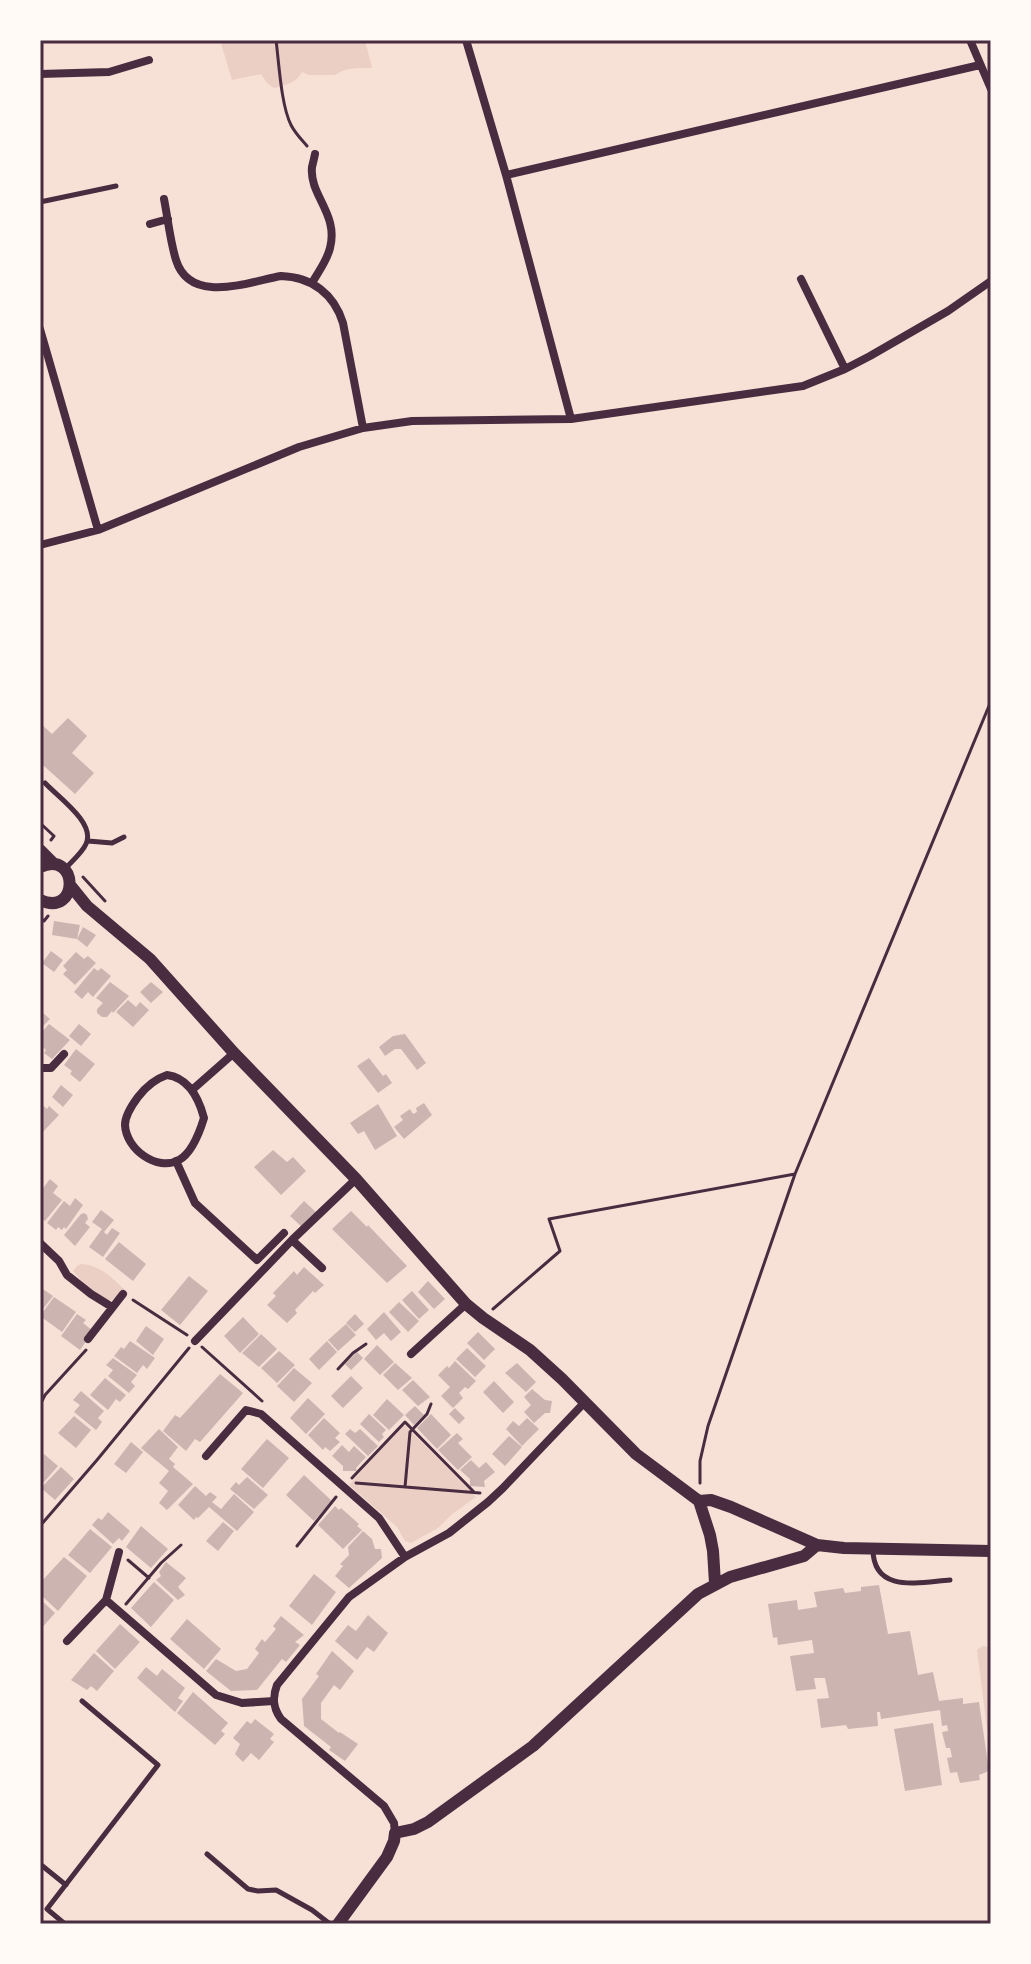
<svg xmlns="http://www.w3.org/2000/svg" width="1031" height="1964" font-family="Lora,serif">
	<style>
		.green { fill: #ebcfc5 }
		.building { fill: #ccb4b1 }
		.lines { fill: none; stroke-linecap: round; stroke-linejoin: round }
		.path { stroke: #4a2c40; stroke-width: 3 }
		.service { stroke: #4a2c40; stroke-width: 5 }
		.minor { stroke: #4a2c40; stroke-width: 8 }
		.tertiary { stroke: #4a2c40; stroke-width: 12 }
		.neatline { fill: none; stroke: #4a2c40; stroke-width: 3 }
	</style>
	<rect width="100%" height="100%" fill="#f7e1d7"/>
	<path class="green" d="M220,40H365L372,68C359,68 346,67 335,75H309L302,72C296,83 286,85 274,88L267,83L261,74L232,80Z
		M81,1264C101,1265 113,1279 127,1292C122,1295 116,1301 109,1300C95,1298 82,1281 73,1271L77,1266Z
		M404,1424L476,1497L451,1515L438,1528L411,1543L405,1541L397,1527L349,1485Z
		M982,1646L988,1647L991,1650V1739L987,1729L977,1650Z"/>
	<path class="building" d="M68,718L87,736L72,753L94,773L75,794L44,766L40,770V723L52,734Z
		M54,921L80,925L77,939L52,935Z
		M83,927L96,935L87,947L77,939Z
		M51,951L63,960L54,972L42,963Z
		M76,952L84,959L88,956L96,963L75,985L63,974L67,970L63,966Z
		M94,968L98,971L101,968L111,976L93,997L88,992L82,999L74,992Z
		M110,982L129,996L113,1013L112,1011L107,1017H102L97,1013V1009L103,1003L96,998Z
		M151,982L163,992L151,1003L140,992Z
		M128,1000L136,1007L140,1002L149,1010L133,1027L116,1012Z
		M43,1013L50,1019L43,1026L40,1024V1017Z
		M49,1024L70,1040L52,1059L44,1053L46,1050L43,1047L40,1050V1034Z
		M79,1024L91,1034L81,1046L69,1036Z
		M405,1034L426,1063L417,1070L401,1049H395L385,1056L379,1047L393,1036Z
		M76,1049L95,1064L80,1082L70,1074L72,1071L64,1065Z
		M369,1058L383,1076L386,1074L392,1083L378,1093L357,1066Z
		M61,1085L73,1095L63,1107L52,1097Z
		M40,1103L47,1109L49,1106L59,1115L40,1135Z
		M424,1103L432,1115L404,1139L394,1127L403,1120L400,1116L410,1109L413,1114L417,1112L416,1108Z
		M378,1104L397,1136L375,1150L364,1131L358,1134L350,1123Z
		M273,1150L287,1162L293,1157L306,1171L281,1195L254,1167Z
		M50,1179L58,1186L53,1193L62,1200L45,1221L40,1217V1192Z
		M75,1198L83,1205L66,1229L64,1227L62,1230L58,1227L56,1230L47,1223L64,1201L70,1206Z
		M304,1201L317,1213L303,1228L290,1216Z
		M101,1210L114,1220L104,1232L107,1235L112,1228L120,1233L103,1257L89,1247L102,1229L92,1222Z
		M351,1211L367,1227L368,1225L407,1266L387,1283L332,1229Z
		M84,1213L87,1215L88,1219L85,1223L90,1227L75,1246L64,1235L81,1214Z
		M119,1242L146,1264L133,1281L105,1259Z
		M304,1267L324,1285L315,1293L313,1291L295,1310L297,1313L287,1323L267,1305L276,1296L273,1293L294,1271L297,1275Z
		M189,1276L208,1291L180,1325L161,1310Z
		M428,1281L445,1299L434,1309L418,1292Z
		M40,1287L53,1296L40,1313Z
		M412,1291L429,1310L419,1319L402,1300Z
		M54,1297L76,1312L62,1332L40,1316Z
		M399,1302L419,1321L408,1332L389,1312Z
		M384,1312L401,1332L391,1341L384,1333L376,1340L367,1329Z
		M77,1314L86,1320L83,1323L93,1331L80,1350L61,1336Z
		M355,1314L364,1324L355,1332L346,1323Z
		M243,1317L259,1334L240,1353L224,1336Z
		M346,1324L356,1335L338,1351L328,1340Z
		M146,1326L164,1339L153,1355L136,1341Z
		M478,1332L495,1349L484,1360L467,1343Z
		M261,1334L277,1349L259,1367L242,1353Z
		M130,1341L155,1358L147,1369L143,1365L137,1373L114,1356L121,1347L124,1349Z
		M327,1341L337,1352L319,1370L309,1359Z
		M377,1345L394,1362L380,1375L364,1359Z
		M467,1348L486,1366L475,1377L456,1359Z
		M279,1351L295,1365L277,1383L261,1368Z
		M357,1352L363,1358L351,1370L345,1364Z
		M113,1358L137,1375L131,1382L135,1386L129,1393L108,1376L113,1370L106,1365Z
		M455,1361L476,1381L468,1389L465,1387L459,1393L463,1398L453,1408L441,1396L450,1387L438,1375L447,1366L449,1368Z
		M395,1363L412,1378L398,1390L383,1375Z
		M517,1363L536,1382L526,1392L505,1373Z
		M294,1368L312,1383L294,1402L277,1386Z
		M220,1374L243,1393L200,1442L195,1439L186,1451L163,1431L175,1415L180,1418Z
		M351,1376L363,1388L343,1408L331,1396Z
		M105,1378L126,1395L120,1402L116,1399L108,1410L90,1395Z
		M413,1380L430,1397L418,1406L402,1390Z
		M494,1381L514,1402L503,1413L483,1392Z
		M532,1389L545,1400L552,1401L550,1413H545L534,1423L524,1412L531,1405L524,1397Z
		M81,1391L104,1411L98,1418L102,1422L96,1430L74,1412L80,1405L73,1400Z
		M308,1398L325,1414L306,1434L290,1418Z
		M387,1399L404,1415L389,1430L373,1415Z
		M415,1406L424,1415L414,1425L405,1415Z
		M455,1408L465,1418L459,1424L449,1414Z
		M369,1414L386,1430L382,1434L384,1437L379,1442L360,1424Z
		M431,1414L451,1435L437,1449L417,1428Z
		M74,1416L91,1430L76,1448L58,1433Z
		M324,1418L340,1433L335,1438L340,1442L330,1451L325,1447L323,1450L308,1435Z
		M527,1418L539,1429L522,1446L506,1429L513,1421L519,1426Z
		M159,1429L178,1447L169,1459L175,1464L173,1467L193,1484L167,1510L159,1503L168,1491L159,1483L169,1471L141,1448Z
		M350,1429L355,1433L360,1429L378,1446L368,1456L345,1434Z
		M457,1433L463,1439L458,1443L472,1457L458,1470L438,1450Z
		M509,1436L522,1447L505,1466L492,1454Z
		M267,1439L289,1458L263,1488L241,1469Z
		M131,1442L143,1452L126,1473L114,1464Z
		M342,1445L349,1452L354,1446L366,1457L356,1468L357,1471H343V1466L332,1456Z
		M44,1454L58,1466L44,1482L42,1480L40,1483V1458Z
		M471,1460L479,1468L486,1462L495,1472L484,1481L485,1487L470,1486V1479L460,1470Z
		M61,1467L74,1479L55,1500L41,1488Z
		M304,1475L332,1501L314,1521L286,1495Z
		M247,1477L268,1495L254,1509L230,1489L236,1482L239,1485Z
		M195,1486L206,1496L210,1492L217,1497L212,1502L221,1509L234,1494L254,1512L237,1531L209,1507L198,1518L196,1517L194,1520L178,1505Z
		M335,1506L339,1510L341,1508L359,1524L357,1526L362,1530L343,1549L318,1525Z
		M108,1512L130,1531L122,1541L119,1538L113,1544L92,1525L98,1518L102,1520Z
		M223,1522L234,1531L218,1551L206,1541Z
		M141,1526L168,1549L151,1568L126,1547Z
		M90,1529L112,1547L90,1573L68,1555Z
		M363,1531L372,1539L375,1549H381L382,1558L349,1588L335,1576L343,1566L340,1564L349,1555L348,1547Z
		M64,1557L87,1576L58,1611L40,1594V1583Z
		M166,1562L186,1578L178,1587L185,1595L178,1600L156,1580L161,1576L159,1572Z
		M314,1574L336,1592L312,1625L289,1606Z
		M154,1582L174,1600L151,1627L131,1608Z
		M879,1585L888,1634L910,1631L918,1675L933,1672L939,1701L963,1698V1704L979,1702L989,1771L979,1775L980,1780L960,1783L957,1772L950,1773L947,1758L952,1757L950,1748H946L942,1732L948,1731L947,1725L942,1726L940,1710L881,1719L880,1712H877L878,1726L848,1729L846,1725L821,1728L817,1699L829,1698L825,1678H814L816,1689L796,1691L790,1656L814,1653L812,1640L778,1645L777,1637L773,1638L768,1604L797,1600L798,1610L817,1607L814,1592L843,1588L845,1593L861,1591V1587Z
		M40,1599L55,1613L40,1630Z
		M368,1615L388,1633L374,1652L367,1647L357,1660L335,1641L348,1625L356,1631Z
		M281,1616L304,1635L295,1642L300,1645L286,1662L282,1659L257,1690L231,1691L206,1671L216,1659L236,1671L247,1669L259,1653L255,1649L262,1639L265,1642L276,1629L273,1626Z
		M187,1619L221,1649L204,1669L170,1639Z
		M120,1624L140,1642L115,1669L96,1651Z
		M332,1651L354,1671L340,1690L334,1685L321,1703V1719L339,1733L340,1732L358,1744L345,1761L329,1750L331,1747L304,1726L302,1699L319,1676L316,1674Z
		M94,1653L114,1671L97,1691L91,1686L87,1690L71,1680Z
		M146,1667L157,1676L162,1669L185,1688L178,1698L183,1701L175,1712L137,1678Z
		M193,1692L228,1723L221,1731L225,1734L215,1745L177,1713Z
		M255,1719L274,1734L270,1739L274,1742L259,1760L251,1753L243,1762L235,1754L240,1744L233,1738L247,1721L251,1724Z
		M933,1723L942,1785L905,1791L894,1729Z"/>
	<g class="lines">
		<path class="path" d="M276,40C279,63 281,105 291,125C295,133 301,139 307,146
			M40,823L54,836L51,840
			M83,877L105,901
			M40,918L44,921L48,916
			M133,1300L187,1335
			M493,1309L560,1251L549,1219L795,1174
			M202,1347L262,1401
			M338,1369L353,1353L366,1344
			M40,1405L45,1395L86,1350
			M352,1478L405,1422L474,1492
			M356,1483L480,1493
			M700,1483V1461L708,1426L795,1174L991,701
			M405,1487L410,1432L427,1414L431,1404
			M40,1526L97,1460L189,1348
			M297,1546L336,1497
			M128,1560L149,1578
			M126,1604L161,1563L181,1545"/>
		<path class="service" d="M40,202L116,186
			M45,783C58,797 96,823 86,844C82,853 72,861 65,869
			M88,841L112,843L124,837
			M873,1549C873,1594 920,1582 950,1580
			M207,1854L248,1889L258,1891L276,1890L312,1910L330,1924
			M40,1864L66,1885
			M65,1924L47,1909L158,1765L82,1701"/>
		<path class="minor" d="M466,40L506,175L571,419
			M970,40L991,89
			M40,74L109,72L149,60
			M506,175L980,65
			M164,199C168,219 170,241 176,260C190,305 248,282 281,276C312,277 334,294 343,323L363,428
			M150,224L168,219
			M801,279L845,369
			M312,283C318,272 327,261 330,248C339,214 309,195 312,167C313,163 314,159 315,154
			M40,329L98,530
			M40,545L98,530L299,447L363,428L412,421L571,419L803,386L845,369L870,356L948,311L991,281
			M40,1068H51L64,1054
			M167,1075C189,1078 199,1099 204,1118C200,1131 192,1153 179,1160C157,1172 126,1149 125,1125C125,1115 132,1105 138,1097C145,1088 155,1079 167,1075Z
			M192,1090L234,1053
			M176,1161L195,1203L257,1260L284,1233
			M292,1240L322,1268
			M40,1243L59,1261L67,1275L91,1294L112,1307
			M88,1339L123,1294
			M195,1341L292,1240L356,1179
			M411,1354L466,1304
			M206,1456L246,1410L261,1414L379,1518L405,1557
			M106,1600L216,1695L242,1703L274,1701
			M67,1641L106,1600L119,1552
			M395,1833L394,1823L384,1806L281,1719C273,1708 272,1698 277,1685L349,1597L405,1557L449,1533L488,1502L503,1488L584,1403"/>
		<path class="tertiary" d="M40,850L54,864
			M40,867C79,849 80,918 40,900
			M70,885L87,906L150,959L234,1053L356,1179L466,1304L483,1318L530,1350L562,1379L636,1454L699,1501L710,1535L713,1551L715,1583
			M699,1501L711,1500L731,1507L817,1545L844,1548L991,1551
			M338,1924L387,1857L394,1841L395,1833L414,1829L428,1822L533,1746L698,1594L730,1577L804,1556L817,1545"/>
	</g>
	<rect width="1031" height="1964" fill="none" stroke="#fffaf5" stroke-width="84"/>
	<rect x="42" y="42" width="947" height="1880" class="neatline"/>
</svg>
